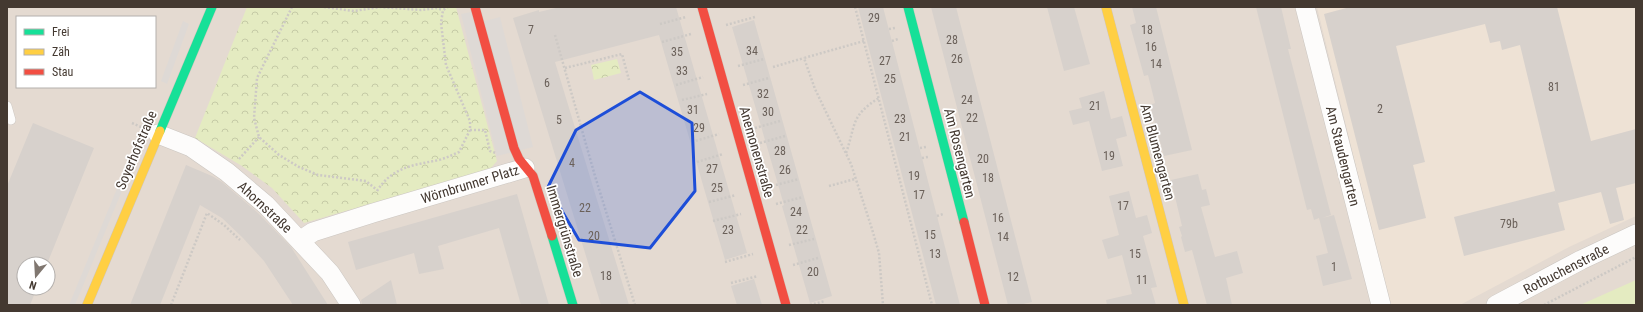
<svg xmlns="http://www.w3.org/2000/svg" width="1643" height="312" font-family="'Roboto Condensed',sans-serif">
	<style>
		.residential { fill: #e4dad1; fill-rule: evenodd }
		.education { fill: #eee2d5 }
		.green { fill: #e4ebc1 }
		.forest { fill: url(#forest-crowns) }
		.parking { fill: #ded9d5 }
		.building { fill: #d7d1cc }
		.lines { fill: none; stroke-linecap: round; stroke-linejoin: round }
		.lane-casing { stroke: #cbc6c1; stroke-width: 10 }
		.street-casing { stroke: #cbc6c1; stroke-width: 20 }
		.fast-casing { stroke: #d0c6bc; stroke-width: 10 }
		.slow-casing { stroke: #d0c6bc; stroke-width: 10 }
		.jam-casing { stroke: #d0c6bc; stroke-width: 10 }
		.path { stroke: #cdc9c5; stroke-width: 2.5; stroke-dasharray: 2 2; stroke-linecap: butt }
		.lane { stroke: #fdfcfb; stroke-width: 9 }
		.street { stroke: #fdfcfb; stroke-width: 19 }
		.fast { stroke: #16e098; stroke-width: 9 }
		.slow { stroke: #ffcf43; stroke-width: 9 }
		.jam { stroke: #f24e42; stroke-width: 9 }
		.marked { fill: #1d4ed8; fill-opacity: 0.2; stroke: #1d4ed8; stroke-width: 3; stroke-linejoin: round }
		.labels { text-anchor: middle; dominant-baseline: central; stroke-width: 3.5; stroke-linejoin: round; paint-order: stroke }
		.number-label { font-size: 12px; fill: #6a6059 }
		.street-label { font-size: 14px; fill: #443931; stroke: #fff }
	</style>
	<defs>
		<pattern id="forest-crowns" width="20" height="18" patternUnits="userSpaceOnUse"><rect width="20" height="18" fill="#e4ebc1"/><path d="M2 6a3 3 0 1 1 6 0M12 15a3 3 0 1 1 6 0" fill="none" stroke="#c5caa6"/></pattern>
	</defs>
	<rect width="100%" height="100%" fill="#efeae5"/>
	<path class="residential" d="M7,7H1636V305H7ZM17,17H155V87H17ZM24,264H48V288H24Z"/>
	<path class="education" d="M1317,7H1636V216L1569,247L1460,305H1390Z"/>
	<path class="green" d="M1636,280V305H1580Z"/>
	<path class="forest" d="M247,7H456L497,161L490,169L304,223L272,188L242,166L195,138Z
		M617,59L621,73L594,80L591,65Z"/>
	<path class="parking" d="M471,12L474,24L500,17L533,147L497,156L461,14Z
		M183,21L189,24L167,84L161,81Z
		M137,140L142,142L75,305H69Z"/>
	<path class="building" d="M560,7H676L747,253L725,260L659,35L555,62L629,305H601L513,18L539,10V12Z
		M858,7H883L960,305H936Z
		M931,7H956L1032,302L1019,305H1008Z
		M1047,7H1074L1090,64L1064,71Z
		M1132,7H1156L1192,150L1164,156L1150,105L1155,103L1148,75L1144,76L1130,25L1136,23Z
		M1256,7H1281L1291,49H1288L1331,215L1322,218L1334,215L1352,279L1323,286L1316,256L1328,253L1319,218L1314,220L1311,209L1307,210Z
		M1350,7H1557L1591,141L1636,129V183L1616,188L1624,220L1610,224L1601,192L1558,203L1520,45L1502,50L1500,41L1490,43L1485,24L1396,46L1425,162L1413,165L1426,218L1379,230L1324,14Z
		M754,20L832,296L810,303L782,206L784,205L732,27Z
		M1104,91L1111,119L1122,116L1127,136L1116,139L1123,166L1102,171L1089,121L1073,125L1069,111L1082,108L1079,98Z
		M33,123L94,148L47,264H24V288H37L30,305H7V186Z
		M186,165L212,176L222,182L258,213L291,247L328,305H293L264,261L243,238L222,218L200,205L160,305H130Z
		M1198,174L1202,190L1206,189L1210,205L1201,207L1215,257L1237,251L1243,273L1226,278L1232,305H1207L1192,250L1185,252L1181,237L1182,236L1179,227L1182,226L1171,180Z
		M1129,191L1136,218L1147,215L1152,233L1143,236L1157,287L1151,288L1156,305H1107L1106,300L1132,294L1122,255L1108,259L1102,240L1119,235L1109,196Z
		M1555,191L1565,230L1464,256L1454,217Z
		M517,194L549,305H521L499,228L438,246L444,269L419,274L414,253L356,270L348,242Z
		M754,279L762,305H737L731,286Z
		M391,280L397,305H362L361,300Z"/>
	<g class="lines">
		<g class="lane-casing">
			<path id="lane" d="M7,106L11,120"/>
		</g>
		<g class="street-casing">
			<path id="street" d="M1305,7L1381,305
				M158,134L191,147L227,172L266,205L330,273L351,305
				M301,240L313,232L373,213L525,168
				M1496,305L1581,260L1636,234"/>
		</g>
		<g class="fast-casing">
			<path id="fast" d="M908,7L964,222
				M160,131L212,7
				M552,236L573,305"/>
		</g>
		<g class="slow-casing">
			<path id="slow" d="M1106,7L1184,305
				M87,305L160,131"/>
		</g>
		<g class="jam-casing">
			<path id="jam" d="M475,7L514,148L519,159L533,176L552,236
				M702,7L786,305
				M964,222L985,305"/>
		</g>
		<path class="path" d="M292,7L257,78L254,118L259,137L279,155L299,167L318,175L366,181L377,190
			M324,7L354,11L380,7L421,10L436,8L443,10
			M855,7L932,305
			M660,24L686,17
			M726,25L755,17
			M889,29L895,28
			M555,35L595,176L635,305
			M864,41L804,58L815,89L851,164L872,229L879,253L883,305
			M892,41L898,39
			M662,42L691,34
			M738,66L764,59
			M773,67L804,58
			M565,68L622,54L629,80
			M676,85L703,77
			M743,85L769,78
			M682,100L707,94
			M132,123L141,127
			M755,128L780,121
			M470,130H485L490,151L496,153
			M692,142L719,134
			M760,143L785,136
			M920,148L926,147
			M846,153C856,125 850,116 879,98
			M922,158L928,157
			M239,159L259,137
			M697,162L723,154
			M772,186L799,179
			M829,186L855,179
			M377,191C392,167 414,165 439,160C446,158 452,155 459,152L470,130V121L446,65L441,23L443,10L448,7
			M709,202L736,195
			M776,204L803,197
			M937,216L943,214
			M713,221L741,214
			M789,245L814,239
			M725,262L753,254
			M793,265L818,258
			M731,283L758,276
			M171,305L207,213L224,225L240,240
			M810,305L825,301
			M1544,305L1636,257"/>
		<use href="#lane" class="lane"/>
		<use href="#street" class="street"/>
		<use href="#fast" class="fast"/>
		<use href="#slow" class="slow"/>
		<use href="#jam" class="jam"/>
	</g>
	<path class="marked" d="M640,92L692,123L695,191L650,248L579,240L548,187L576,130Z"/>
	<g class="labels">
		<g class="number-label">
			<text x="874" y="18">29</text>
			<text x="531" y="30">7</text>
			<text x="1147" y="30">18</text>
			<text x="952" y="40">28</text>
			<text x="1151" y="47">16</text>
			<text x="752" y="51">34</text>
			<text x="677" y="52">35</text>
			<text x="957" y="59">26</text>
			<text x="885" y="61">27</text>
			<text x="1156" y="64">14</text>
			<text x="682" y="71">33</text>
			<text x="890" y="79">25</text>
			<text x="547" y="83">6</text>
			<text x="1554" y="87">81</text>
			<text x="763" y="94">32</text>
			<text x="967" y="100">24</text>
			<text x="1095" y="106">21</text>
			<text x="1380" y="109">2</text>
			<text x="693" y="110">31</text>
			<text x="768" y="112">30</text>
			<text x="972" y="118">22</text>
			<text x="900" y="119">23</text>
			<text x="559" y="120">5</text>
			<text x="699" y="128">29</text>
			<text x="905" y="137">21</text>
			<text x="780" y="151">28</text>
			<text x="1109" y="156">19</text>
			<text x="983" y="159">20</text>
			<text x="572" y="163">4</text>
			<text x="712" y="169">27</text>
			<text x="785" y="170">26</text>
			<text x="914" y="176">19</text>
			<text x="988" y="178">18</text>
			<text x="717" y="188">25</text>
			<text x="919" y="195">17</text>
			<text x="1123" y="206">17</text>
			<text x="585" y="208">22</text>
			<text x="796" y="212">24</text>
			<text x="998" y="218">16</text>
			<text x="1509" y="224">79b</text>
			<text x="728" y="230">23</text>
			<text x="802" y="230">22</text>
			<text x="930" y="235">15</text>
			<text x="594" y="236">20</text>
			<text x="1003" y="237">14</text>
			<text x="935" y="254">13</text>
			<text x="1135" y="254">15</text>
			<text x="1334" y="267">1</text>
			<text x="813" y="272">20</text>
			<text x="606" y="276">18</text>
			<text x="1013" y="277">12</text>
			<text x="1142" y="280">11</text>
		</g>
		<g class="street-label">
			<text transform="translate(136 150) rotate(-67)">Soyerhofstraße</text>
			<text transform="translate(757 152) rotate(74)">Anemonenstraße</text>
			<text transform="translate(1158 152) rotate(75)">Am Blumengarten</text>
			<text transform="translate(960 153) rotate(76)">Am Rosengarten</text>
			<text transform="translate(1343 156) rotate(76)">Am Staudengarten</text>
			<text transform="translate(470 184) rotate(-17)">Wörnbrunner Platz</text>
			<text transform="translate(265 207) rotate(43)">Ahornstraße</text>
			<text transform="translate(565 231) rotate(73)">Immergrünstraße</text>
			<text transform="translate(1566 269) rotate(-27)">Rotbuchenstraße</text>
		</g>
	</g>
	<rect width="1643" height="312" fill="none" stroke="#443931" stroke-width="16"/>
	<rect x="16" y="16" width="140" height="72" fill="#ffffff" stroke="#b4b0ad"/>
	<rect x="24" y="29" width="20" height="6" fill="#16e098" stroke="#b4b0ad"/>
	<text x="52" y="36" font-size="12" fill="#443931">Frei</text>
	<rect x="24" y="49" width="20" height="6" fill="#ffcf43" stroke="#b4b0ad"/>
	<text x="52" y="56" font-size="12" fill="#443931">Zäh</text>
	<rect x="24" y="69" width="20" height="6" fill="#f24e42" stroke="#b4b0ad"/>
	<text x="52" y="76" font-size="12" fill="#443931">Stau</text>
	<g transform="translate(36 276) rotate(198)"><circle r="19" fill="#ffffff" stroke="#b4b0ad"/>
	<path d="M0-3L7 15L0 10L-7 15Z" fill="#807770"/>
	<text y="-6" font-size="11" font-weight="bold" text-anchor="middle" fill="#443931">N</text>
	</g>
</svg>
